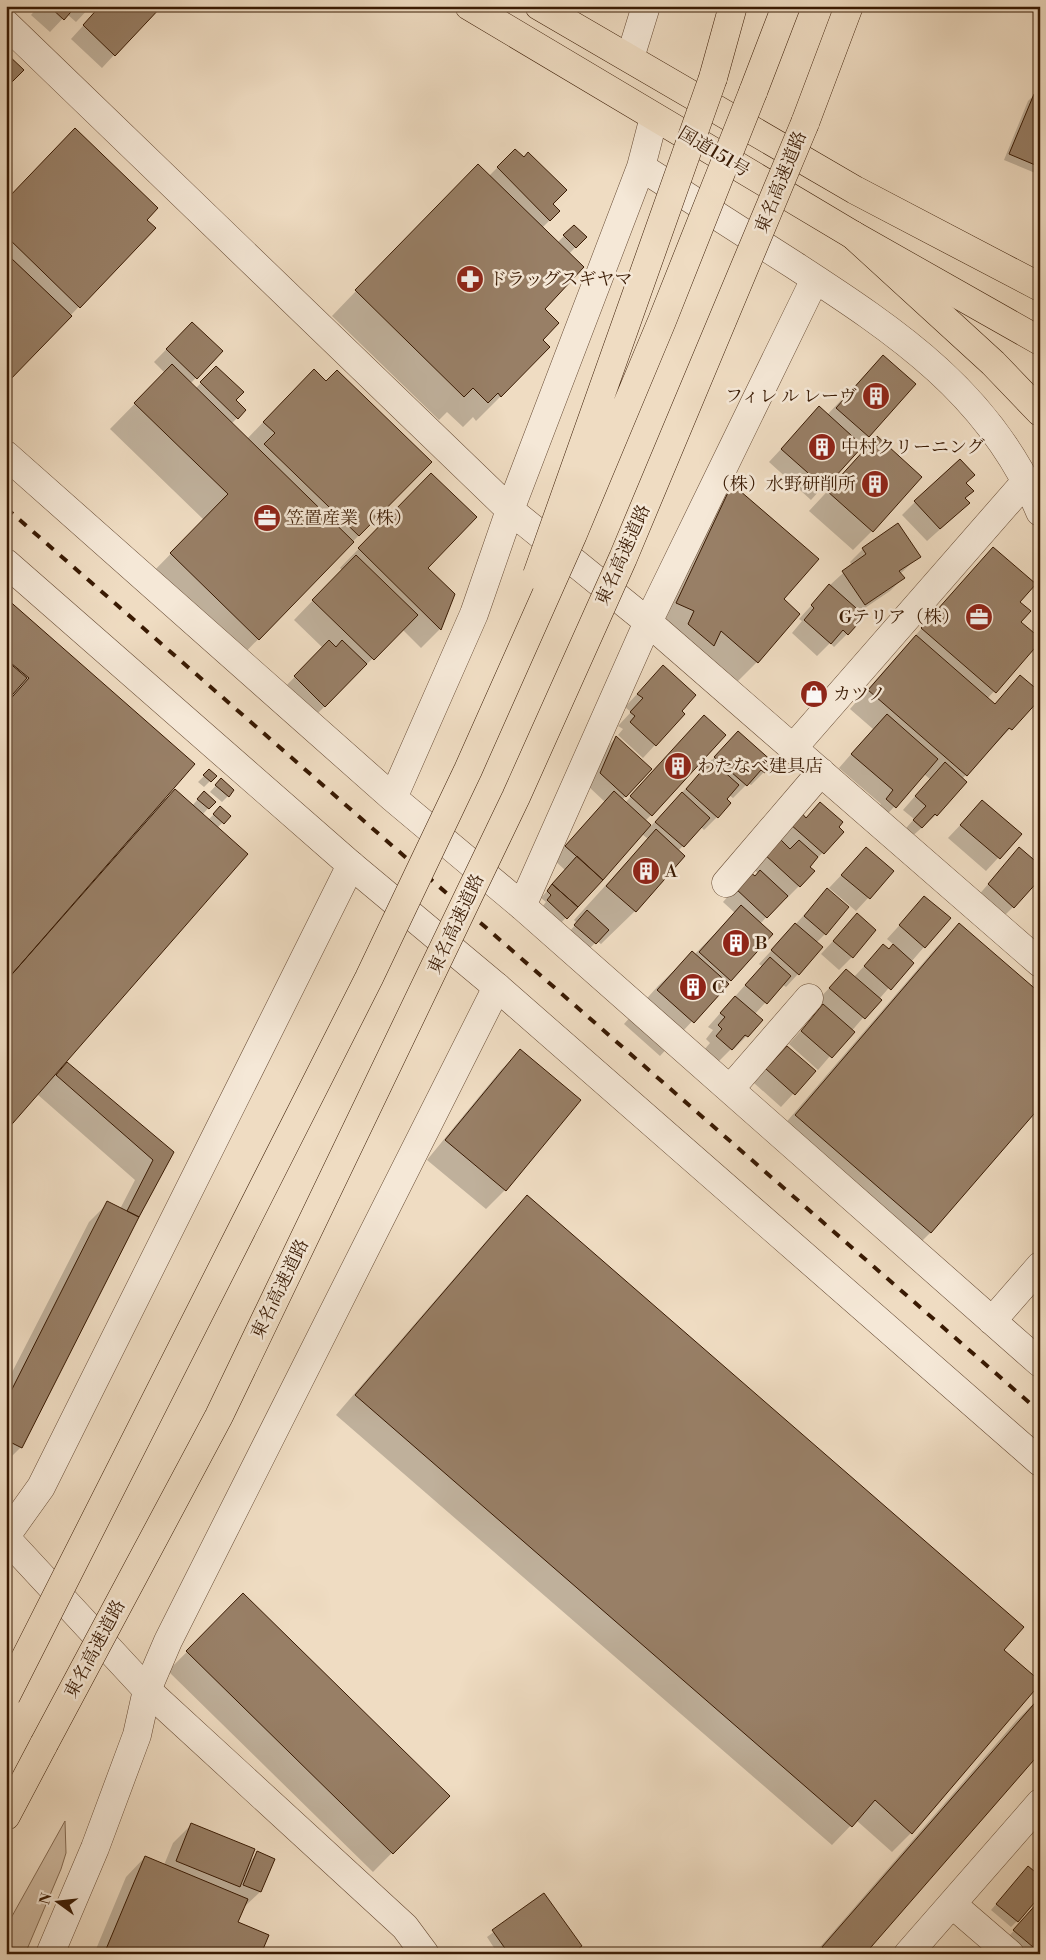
<svg xmlns="http://www.w3.org/2000/svg" width="1046" height="1960" font-family="'Libre Bodoni','Noto Serif JP',serif">
	<style>
		.green { fill: #d0bba2; stroke: #846a52 }
		.shadow { fill: #0003 }
		.building { fill: #987f66; stroke: #391a03 }
		.lines { fill: none; stroke-linecap: round; stroke-linejoin: round }
		.minor-casing { stroke: #664a33; stroke-width: 29 }
		.tertiary-casing { stroke: #664a33; stroke-width: 29 }
		.trunk-casing { stroke: #391a03; stroke-width: 29 }
		.motorway-casing { stroke: #391a03; stroke-width: 29 }
		.minor { stroke: #f5e8d7; stroke-width: 28 }
		.tertiary { stroke: #f5e8d7; stroke-width: 28 }
		.trunk { stroke: #efdcc2; stroke-width: 28 }
		.motorway { stroke: #efdcc2; stroke-width: 28 }
		.rail { stroke: #391a03; stroke-width: 4; stroke-dasharray: 9 9; stroke-linecap: butt }
		.motorway-bridge-casing { stroke: #391a03; stroke-width: 29; stroke-linecap: butt }
		.motorway-bridge { stroke: #efdcc2; stroke-width: 28 }
		.labels { text-anchor: middle; dominant-baseline: central; stroke-width: 5; stroke-linejoin: round; paint-order: stroke }
		.street-label { font-size: 18px; fill: #391a03; stroke: #f5e8d7 }
		.poi-label { font-size: 18px; fill: #391a03; stroke: #f5e8d7; text-anchor: start }
	</style>
	<rect width="100%" height="100%" fill="#efdcc2"/>
	<filter id="stains"><feTurbulence type="fractalNoise" baseFrequency=".004" numOctaves="4"/><feColorMatrix values="0 0 0 0 .2 0 0 0 0 .09 0 0 0 0 .02 0 0 0 .5 -.17"/></filter>
	<radialGradient id="worn" r=".72"><stop offset=".6" stop-color="#630" stop-opacity="0"/><stop offset="1" stop-color="#630" stop-opacity=".3"/></radialGradient>
	<path class="green" d="M65,1821L66,1853L61,1869L25,1954H6V1927Z"/>
	<path class="shadow" d="M39,6H91L76,22L67,14L50,32L31,15Z
		M101,6L114,55L102,68L71,39Z
		M1034,95L1040,97V175L1004,160L1028,101Z
		M515,150L559,211L542,228L557,243L574,226L585,237L569,254L543,309L541,340L501,396L476,421L473,417L463,427L447,412L439,420L332,316L453,190L489,176Z
		M6,201L145,220L154,228L6,383Z
		M192,323L221,351L190,384L195,389L216,368L234,400L245,410L231,424L247,439L289,395L326,383L430,462L234,664L146,579L204,520L110,429L165,373L154,362Z
		M883,356L868,436L811,500L769,462L819,408L827,415Z
		M877,438L872,531L853,550L809,511Z
		M964,483L972,491L964,499L955,516L927,541L902,515L915,502Z
		M732,486L782,599L799,614L757,662L732,687L652,627L708,510Z
		M412,494L426,568L453,594L440,629L421,648L402,629L312,719L282,690L323,648L294,620L342,570L340,568Z
		M993,548L1018,602L1020,622L1040,640L987,699L994,705L1020,677L1040,697L962,779L936,815L908,840L901,834L914,819L903,810L930,779L924,774L882,820L874,812L881,804L839,768L873,729L850,709Z
		M863,549L919,556L900,574L903,578L890,591L859,612L847,634L834,647L830,643L817,656L792,633L802,621L799,619L830,585L852,565L850,562Z
		M6,600L164,798L166,800L175,791L192,806L198,799L214,802L202,815L208,820L214,814L229,816L217,828L55,1073L57,1074L67,1064L172,1153L21,1447L6,1462V1384L89,1222L108,1203L120,1209L135,1180L37,1094L6,1129Z
		M651,679L680,711L655,745L643,758L618,735L623,729L618,726L631,712L625,707Z
		M691,730L651,815L645,821L651,826L738,732L764,772L751,785L748,783L733,798L729,795L717,817L704,830L701,827L678,851L684,856L635,911L601,944L597,941L588,950L569,932L577,923L574,920L648,839L642,834L560,924L542,907L546,902L541,898L565,870L553,859L605,802L588,786L603,751L616,738L650,769L622,800L625,803Z
		M209,771L215,776L204,787L198,782Z
		M221,780L233,791L222,802L210,792Z
		M982,802L1020,834L986,871L948,838Z
		M806,819L837,827L842,832L809,867L799,886L786,899L785,897L760,924L730,980L660,1056L624,1024L658,986L692,953L694,955L735,913L723,902L737,886L759,874L752,868L788,827Z
		M866,849L892,872L856,911L829,888Z
		M1019,849L1013,907L1000,920L976,898Z
		M827,890L825,934L816,943L798,974L786,987L782,984L754,1015L761,1021L734,1049L732,1048L718,1062L704,1050L710,1043L706,1039L713,1030L708,1027L762,966L759,964Z
		M925,897L924,947L818,1070L789,1044L823,1006L817,1001L834,983L854,977L883,946L888,951L894,945L887,939Z
		M857,915L852,957L839,970L821,954Z
		M959,924L931,1232L906,1257L771,1140L935,949Z
		M520,1051L505,1190L486,1209L427,1160L501,1070Z
		M774,1060L814,1071L781,1107L754,1083Z
		M527,1197L1002,1650L911,1833L892,1852L856,1820L832,1845L336,1415L508,1216Z
		M243,1595L448,1796L373,1872L168,1671Z
		M1040,1697L863,1954H814L1016,1721Z
		M192,1824L249,1862L258,1853L274,1860L260,1892L242,1909L237,1923L260,1954H94L126,1877L145,1857L164,1865L173,1843Z
		M1022,1874L1017,1921L1011,1927L991,1910Z
		M544,1894L571,1954H498L487,1937Z
		M1040,1901V1954H1013L1002,1944Z"/>
	<path class="building" d="M49,6H76L64,20Z
		M100,6H162L115,56L83,25Z
		M6,53L24,70L7,87L6,85Z
		M1034,94L1040,96V167L1009,154Z
		M75,128L158,208L147,220L156,228L80,308L6,236V200Z
		M515,149L524,157L528,152L567,190L553,204L560,211L550,221L497,167Z
		M478,164L584,267L545,309L559,323L543,340L550,347L501,397L498,393L488,403L473,388L464,397L355,290Z
		M574,225L587,237L576,248L563,235Z
		M11,258L72,316L6,384V263Z
		M192,322L223,351L197,379L166,349Z
		M883,355L916,384L869,437L836,408Z
		M172,364L354,542L259,640L170,553L228,494L134,403Z
		M216,366L244,392L236,400L246,410L238,419L200,382Z
		M314,369L326,381L337,370L432,462L359,536L264,444L275,433L263,422Z
		M819,406L863,446L825,488L781,449Z
		M877,436L922,477L873,532L827,491Z
		M960,459L975,475L966,483L974,491L965,498L970,503L940,529L914,501Z
		M431,473L477,517L428,568L455,594L441,630L358,548Z
		M732,484L819,559L784,599L800,614L758,663L721,631L714,646L688,624L694,611L676,603Z
		M898,523L921,557L899,571L905,578L865,605L842,571L866,554L862,548Z
		M993,547L1036,584L1020,602L1031,611L1021,622L1040,638V642L996,693L921,628Z
		M356,555L418,615L374,660L312,600Z
		M829,584L865,616L848,635L843,630L831,644L804,620L814,608L811,605Z
		M6,598L195,764L6,981V704L29,678L6,659Z
		M916,635L995,704L1020,675L1040,692V699L1012,730L1009,728L967,776L868,690Z
		M329,640L336,647L342,640L367,664L325,707L294,676Z
		M6,660L27,678L6,702Z
		M663,665L696,695L682,711L685,714L656,746L630,722L635,716L630,712L643,698L637,694Z
		M887,714L938,759L896,808L886,799L893,790L851,754Z
		M704,715L726,735L652,816L630,796Z
		M738,731L774,763L765,773L761,770L747,786L714,757Z
		M616,736L652,769L626,797L600,773Z
		M711,760L739,785L727,799L731,803L718,818L686,789Z
		M945,762L967,782L937,816L935,814L922,828L913,820L926,806L915,796Z
		M209,769L217,776L211,782L203,775Z
		M221,778L234,790L229,797L215,785Z
		M175,789L248,854L6,1131V981Z
		M204,791L216,802L209,809L197,799Z
		M614,791L651,825L603,880L565,846Z
		M682,792L710,818L684,847L655,822Z
		M982,800L1022,834L1000,859L960,825Z
		M820,802L843,822L839,827L844,832L824,854L790,824L801,812L806,818Z
		M220,806L231,816L224,824L213,814Z
		M656,829L685,856L636,912L606,886Z
		M779,838L790,849L799,840L818,857L810,867L815,871L800,887L764,854Z
		M866,847L894,871L870,899L841,875Z
		M1019,847L1040,865V879L1014,908L988,884Z
		M577,856L603,880L578,907L552,884Z
		M760,870L788,896L767,918L735,888L750,872L755,876Z
		M552,884L578,907L567,919L547,900L551,895L547,891Z
		M827,888L849,907L826,935L804,916Z
		M924,896L951,918L925,948L899,925Z
		M741,905L773,934L731,981L699,952Z
		M587,910L609,930L596,944L574,925Z
		M857,913L876,930L853,958L833,941Z
		M795,923L823,947L799,975L771,950Z
		M959,923L1040,993V1107L931,1233L795,1115Z
		M883,944L889,949L893,944L914,963L891,990L864,966Z
		M692,951L729,984L694,1023L657,990Z
		M770,957L791,976L767,1004L745,985Z
		M846,969L882,1000L865,1019L829,988Z
		M735,996L763,1020L748,1037L745,1035L732,1050L716,1036L722,1029L718,1025L725,1017L720,1013Z
		M823,1004L855,1032L832,1058L801,1031Z
		M787,1046L816,1071L795,1095L766,1069Z
		M520,1049L581,1100L506,1191L445,1140Z
		M67,1062L174,1152L139,1217L127,1211L153,1160L56,1075Z
		M527,1195L1024,1627L1004,1650L1040,1681V1684L912,1834L875,1800L852,1827L355,1395Z
		M107,1201L139,1217L22,1448L6,1440V1401Z
		M243,1593L450,1796L393,1854L186,1651Z
		M1040,1697V1753L865,1954H830L822,1947Z
		M191,1823L255,1849L240,1887L176,1861Z
		M257,1851L275,1859L261,1892L243,1885Z
		M145,1856L248,1899L238,1922L269,1935L261,1954H104Z
		M1028,1866L1040,1876V1896L1018,1922L996,1904Z
		M544,1893L582,1946L571,1954H509L492,1930Z
		M1040,1900V1953L1013,1930Z"/>
	<g class="lines">
		<g class="minor-casing">
			<path id="minor" d="M6,24L510,510L648,622L1040,963
				M630,58L646,6
				M641,167C692,200 743,232 794,265C897,332 991,394 1040,512
				M6,455L393,798L522,906L1040,1363
				M793,748L1027,480
				M393,798L474,614L510,510L641,167L654,117
				M726,883L821,772
				M522,906L648,622L815,279
				M730,1089L809,998
				M992,1321L1040,1266
				M6,1536L41,1487L351,865
				M952,1904L1010,1954
				M50,1954L95,1848L137,1735L147,1690L168,1641L497,987
				M908,1954L1040,1803"/>
		</g>
		<g class="tertiary-casing">
			<path id="tertiary" d="M6,563L351,865L497,987L1040,1462
				M6,1538L147,1690L405,1927L425,1954"/>
		</g>
		<g class="trunk-casing">
			<path id="trunk" d="M469,6L853,235L1040,341
				M539,6L855,190L1040,287"/>
		</g>
		<g class="motorway-casing">
			<path id="motorway" d="M713,78L733,6
				M753,92L786,6
				M805,123L849,6
				M853,235L993,363L1040,412
				M6,1816L44,1744"/>
		</g>
		<use href="#minor" class="minor"/>
		<use href="#tertiary" class="tertiary"/>
		<use href="#trunk" class="trunk"/>
		<use href="#motorway" class="motorway"/>
		<path class="rail" d="M6,508L1040,1412"/>
		<g class="motorway-bridge-casing">
			<path id="motorway-bridge" d="M537,575L713,78
				M6,1696L369,978L468,770L573,534L662,321L753,92
				M44,1744L219,1416L516,797L623,558L805,123"/>
		</g>
		<use href="#motorway-bridge" class="motorway-bridge"/>
	</g>
	<defs>
		<g id="pharmacy-disc" transform="scale(1.4375)"><circle r="9.5" fill="#8f2418" stroke="#f5e8d7"/><path d="M-2-6h4v4h4v4h-4v4h-4v-4h-4v-4h4Z" fill="#fff"/></g>
		<g id="building-disc" transform="scale(1.4375)"><circle r="9.5" fill="#8f2418" stroke="#f5e8d7"/><path d="M-4-6H4V6H1V3H-1V6H-4ZM-2.5-4.3h1.7v1.8h-1.7ZM.8-4.3h1.7v1.8H.8ZM-2.5-1h1.7V.8h-1.7ZM.8-1h1.7V.8H.8Z" fill="#fff"/></g>
		<g id="office-disc" transform="scale(1.4375)"><circle r="9.5" fill="#8f2418" stroke="#f5e8d7"/><path d="M-6-3h4V-5.5h4V-3h4V5H-6ZM-1-4.5V-3h2v-1.5ZM-6 0V1H6V0Z" fill="#fff"/></g>
		<g id="shop-disc" transform="scale(1.4375)"><circle r="9.5" fill="#8f2418" stroke="#f5e8d7"/><path d="M-5-2.5h2.3a2.7 3.5 0 0 1 5.4 0H5L5.5 6h-11ZM-1.5-2.5h3a1.5 2.3 0 0 0-3 0Z" fill="#fff"/></g>
	</defs>
	<g fill-rule="evenodd">
		<use href="#pharmacy-disc" x="470" y="279"/>
		<use href="#building-disc" x="876" y="396"/>
		<use href="#building-disc" x="822" y="447"/>
		<use href="#building-disc" x="875" y="484"/>
		<use href="#office-disc" x="267" y="518"/>
		<use href="#office-disc" x="979" y="617"/>
		<use href="#shop-disc" x="814" y="694"/>
		<use href="#building-disc" x="678" y="766"/>
		<use href="#building-disc" x="646" y="871"/>
		<use href="#building-disc" x="736" y="943"/>
		<use href="#building-disc" x="693" y="987"/>
	</g>
	<g class="labels">
		<g class="street-label">
			<text transform="translate(714 152) rotate(31)">国道151号</text>
			<text transform="translate(781 182) rotate(-68)">東名高速道路</text>
			<text transform="translate(623 555) rotate(-66)">東名高速道路</text>
			<text transform="translate(456 924) rotate(-65)">東名高速道路</text>
			<text transform="translate(280 1289) rotate(-64)">東名高速道路</text>
			<text transform="translate(95 1649) rotate(-62)">東名高速道路</text>
		</g>
		<g class="poi-label">
			<text x="489" y="279">ドラッグスギヤマ</text>
			<text x="857" y="396" text-anchor="end">フィレ ル レーヴ</text>
			<text x="841" y="447">中村クリーニング</text>
			<text x="856" y="484" text-anchor="end">（株）水野研削所</text>
			<text x="286" y="518">笠置産業（株）</text>
			<text x="960" y="617" text-anchor="end">Gテリア（株）</text>
			<text x="833" y="694">カツノ</text>
			<text x="697" y="766">わたなべ建具店</text>
			<text x="665" y="871">A</text>
			<text x="755" y="943">B</text>
			<text x="712" y="987">C</text>
		</g>
	</g>
	<rect width="1046" height="1960" fill="none" stroke="#efdcc2" stroke-width="25"/>
	<rect x="8" y="8" width="1031" height="1945" fill="none" stroke="#391a03" stroke-width="2.5"/>
	<rect x="12" y="12" width="1021" height="1935" fill="none" stroke="#391a03"/>
	<g transform="translate(58 1902) rotate(285)" stroke="#f5e8d7" stroke-width="4" paint-order="stroke">
	<path d="M0-4L9 19L0 12L-9 19Z" fill="#391a03"/>
	<text y="-8" font-size="14" font-weight="bold" text-anchor="middle" fill="#391a03">N</text>
	</g>
	<rect width="100%" height="100%" filter="url(#stains)"/>
	<rect width="100%" height="100%" fill="url(#worn)"/>
</svg>
